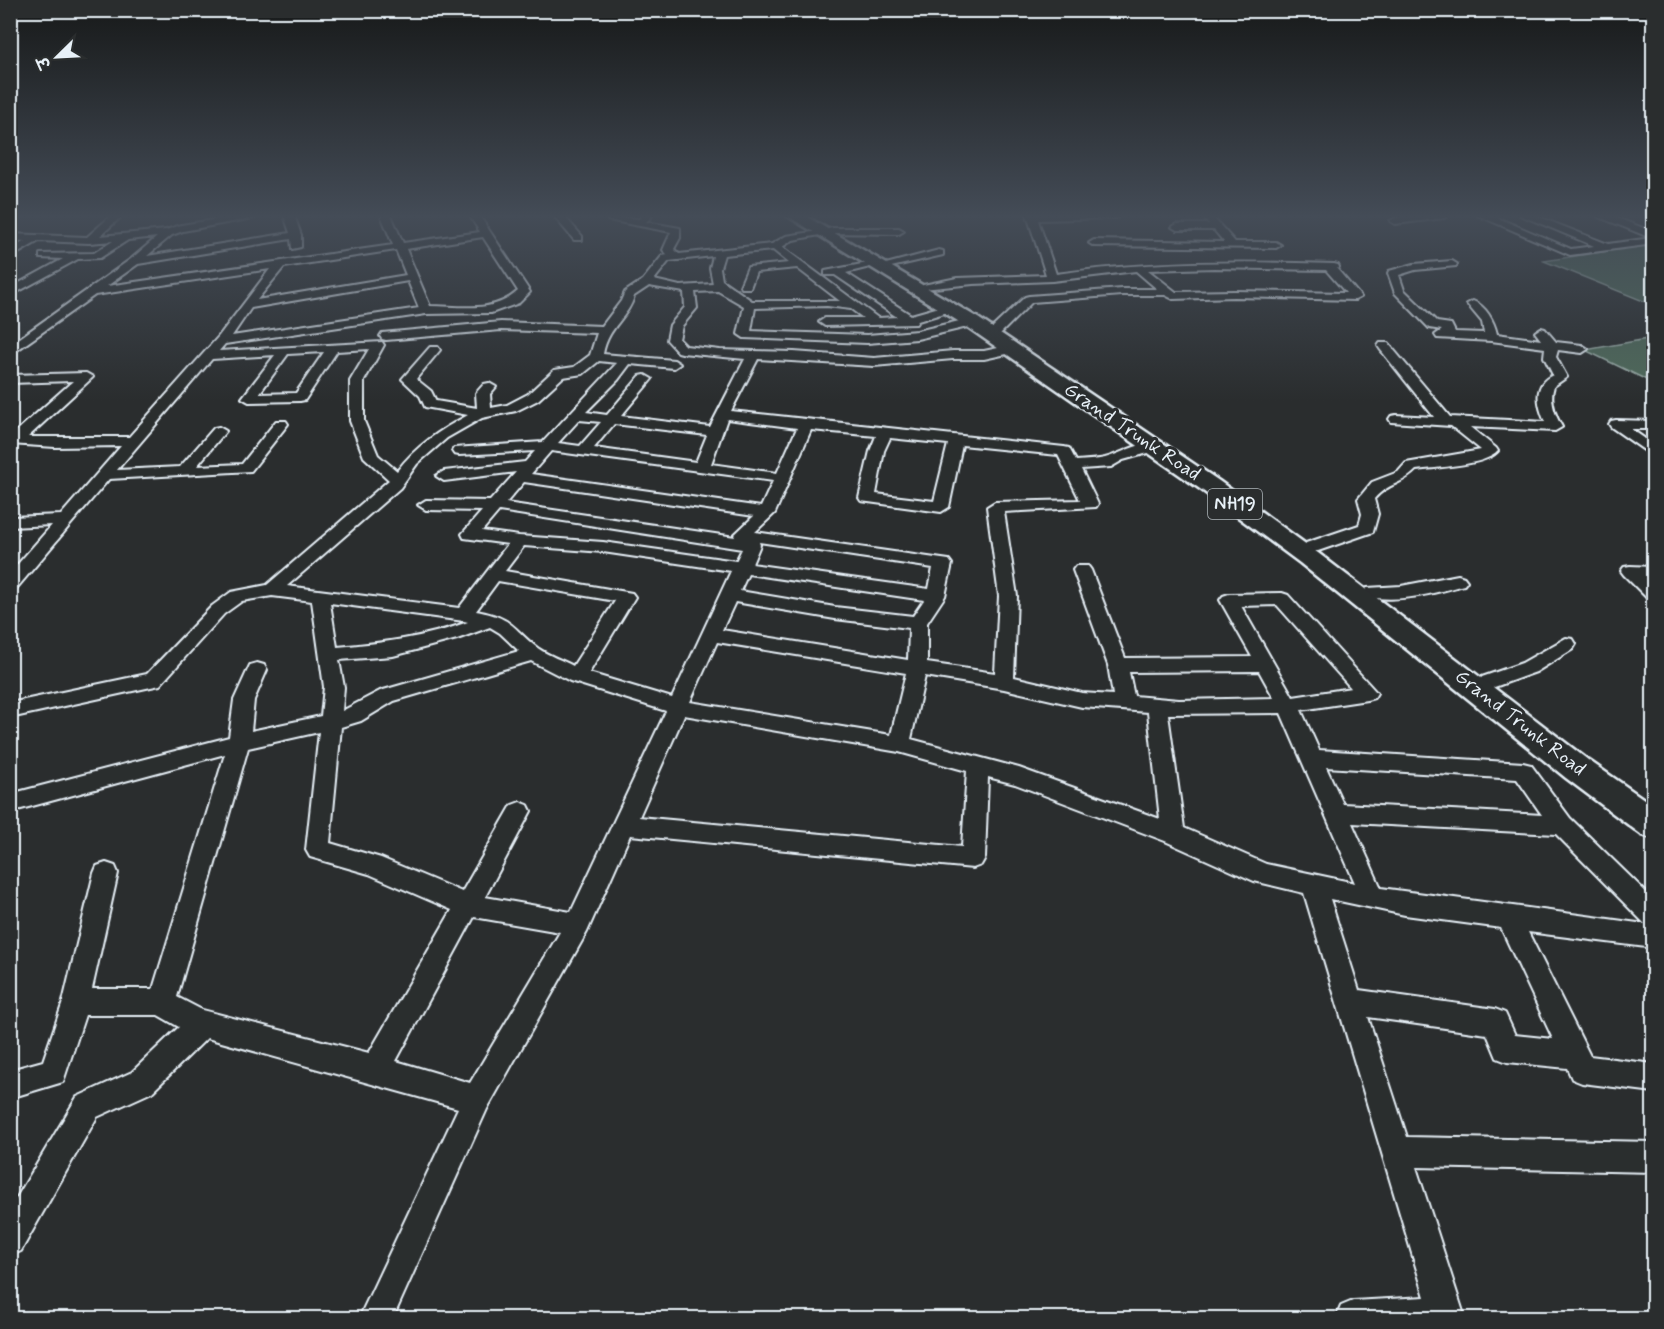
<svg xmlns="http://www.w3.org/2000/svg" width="1664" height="1329" font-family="Mynerve,'Playpen Sans Deva',sans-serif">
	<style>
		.green { fill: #4f6a5a; stroke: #9caea9; stroke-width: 1.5 }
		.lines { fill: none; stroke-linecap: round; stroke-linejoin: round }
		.minor-casing { stroke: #e8f1f8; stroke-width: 4 }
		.highway-casing { stroke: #e8f1f8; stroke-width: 5 }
		.minor { fill: #2a2d2e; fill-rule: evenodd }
		.highway { fill: #2a2d2e; fill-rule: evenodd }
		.labels { text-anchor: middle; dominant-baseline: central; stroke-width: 6; stroke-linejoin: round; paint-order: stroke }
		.shield { fill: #2a2d2e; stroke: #afb6bb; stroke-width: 1.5 }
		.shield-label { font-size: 18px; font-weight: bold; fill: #e8f1f8 }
		.street-label { font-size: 20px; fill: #e8f1f8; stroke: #2a2d2e }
	</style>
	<rect width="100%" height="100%" fill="#2a2d2e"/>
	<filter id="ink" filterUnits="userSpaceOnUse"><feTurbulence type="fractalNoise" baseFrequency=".0167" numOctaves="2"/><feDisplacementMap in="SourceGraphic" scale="12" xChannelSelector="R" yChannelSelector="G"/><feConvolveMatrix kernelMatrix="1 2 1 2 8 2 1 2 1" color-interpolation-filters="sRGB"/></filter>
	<g filter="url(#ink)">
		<path class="green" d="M1653,244V305L1544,261Z
			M1653,338V383L1585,350Z"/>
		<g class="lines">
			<g class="minor-casing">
				<path id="minor" d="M112,215H123L100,236L166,230L181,225L244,215H270L183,231L172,235L147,256L290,233L284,215H294L301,235V247L292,249L291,239L138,264L107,286L393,245L381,215H391L403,243L480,232L469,215H479L530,292L519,303L491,313L426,314L225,344L219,351L382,342L384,345L364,381V421L378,455L397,471C416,446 440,430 468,415L425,407L420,396L402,379L430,347H438L440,350L416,379L431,391L436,401L477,408L476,393L484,384L489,383L496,387L490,394L491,408L507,405L528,394L554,370L574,367L590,355L597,333L501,330L386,340L382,339L380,336L382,333L501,322L602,326L621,301L625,292L643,280L662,256L668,255L663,250L671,232L608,220V216L639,219L642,215H653L646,222L680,228V238L674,249L679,254L772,244L786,236L825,230V234L793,240L782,247L878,318L897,317L835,275H825V271L878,261V265L846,273L911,315L950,304L954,306V310L918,321L916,324L825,326L819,322L825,318H863L851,309L827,306L755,308L751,331L867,335L917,331L972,318L978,322L976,325L917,339L867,343L744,338L738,334L744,306L718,291L695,292L697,308L682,326L679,339L686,346L720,350L794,352L874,358L953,351H984L1012,345L1018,349L1016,352L984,359H953L874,366L758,359L731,411L1064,447L1069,448L1076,461C1086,460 1096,460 1105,458C1121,454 1142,440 1159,444L1161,447L1159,450L1123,460L1111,467L1081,469L1098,504L1096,507L1004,512L1017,596L1014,677L1082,693L1113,695L1108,665L1073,570L1076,566H1088L1091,570L1125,658L1252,657L1220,600L1223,596L1229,594L1282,593L1288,595L1377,693L1374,698L1367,700L1301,710L1319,750L1523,763L1531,765L1570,818L1654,900V948L1528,932L1590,1056L1654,1064V1092L1582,1083L1572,1079L1567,1068L1507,1062L1497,1058L1487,1034L1368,1017L1407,1137L1654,1142V1172L1416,1167L1465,1318H1336L1341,1306L1353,1301L1425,1297L1304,893L1254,881L1165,841L1015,784L988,777L985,858L981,865L973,868L630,835L587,932L487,1109L393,1318H359L458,1108L207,1038L152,1092L97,1117L21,1251L10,1256V1209L77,1097L132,1072L179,1027L158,1015H85L63,1082L10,1098V1070L43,1061L63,1002L94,873L97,866L106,863L115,866L118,873L92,989H153L225,754L10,812V794L229,737L234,700L250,665L257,663L264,665L267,670L254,700L251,731L321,716L324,687L312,601L272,596L242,601L224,614L160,685L10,718V703L147,674L212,606L231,592L267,585L389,480L364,457L350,421V381L369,349L337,351L305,400L300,401L249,402L242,398L275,355L212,359L117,470L180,467L214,428L219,427L226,431L197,466L242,464L276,421H286L288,424L251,471L109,479L16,589L10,590V573L52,525L10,527V517L61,515L121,446L55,447L10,444V437L73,381L10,383V375L86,373L93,377L28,437H129L219,336L270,269L95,295L10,355V345L131,259L157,237L128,240L100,258L78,259L10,296V288L63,259L40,258V254L94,253L113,241L89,243L39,241L10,258V250L25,241L10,240V234L87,237ZM483,237L518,291C493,314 461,306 430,306L406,249ZM396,250L406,275L257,300L284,267ZM773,250L789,263L748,267L740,286L742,288H750L756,272L797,268L840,301H752L722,280L720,268L724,255ZM713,256L710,268L713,284L680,286L654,280L669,261ZM408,281L419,308L232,336L251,308ZM649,286L684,292L685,307L670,325L667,340L678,352L682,353L745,359L710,427L621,416L652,379L645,375L640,376L607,415L586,412L618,380L630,364L674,368L680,364L674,360L603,354C608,326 629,317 634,296ZM324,352L296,393L259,394L288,354ZM599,361L617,363L543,442L454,448L452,451L454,454L459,455L535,451L525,462L444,471L436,476L444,481L516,472L490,501L426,500L418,505L426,510L482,511L462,534L464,538L508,544L459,608L287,586L400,488L417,464L447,438L482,418L516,411L538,400L563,377L583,374ZM727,419L797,428L777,473L711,464ZM579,420L601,422L580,446L558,443ZM614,424L707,435L696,462L594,448ZM811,430L876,436L870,451L859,498L861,501L941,512L949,507L962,445L1058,455L1080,500L995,502L987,507L999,596L995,673L927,663V623L945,596L952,564L949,560L755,532L775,513ZM890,438L948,444L934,501L876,494L884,451ZM551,451L773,481L761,507L531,474ZM524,482L754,516L734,535L735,537L506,503ZM499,511L742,549L736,561L603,542L519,536L482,531ZM759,542L933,568L929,589L752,564L760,545ZM524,546L603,552L731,571L672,698L589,673L635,597L632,593L505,571ZM748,574L924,600L913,616L835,607L740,591ZM498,581L615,601L573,666C562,660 549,656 539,649C512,629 515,618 476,611ZM735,602L835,619L909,628L908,660L722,630ZM330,603L464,621L468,622C424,638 383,643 337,647ZM1277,605L1351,688L1293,697L1241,606ZM490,627L500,633L519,651L380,691L342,711L344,687L339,660L393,656L457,639ZM717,642L906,673L891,735L690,702ZM531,661L570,681L666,711L571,912L485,897L531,811L528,805L520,802L512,805L462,892L381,858L330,843L341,727L361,721L394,701ZM1259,671L1274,698L1179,700L1134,696L1129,672ZM925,676L1004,689L1082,707L1148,712L1160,819L1019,768L911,739ZM1281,713L1355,883L1266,864L1184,828L1168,714ZM684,715L899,752L967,771L962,847L639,817ZM319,732L306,850L310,857L369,874L452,910L369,1053L202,1010L177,997L248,748ZM1326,767L1517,779L1542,815L1343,804ZM1352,823L1556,834L1645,924L1381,888ZM1330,899L1405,915L1501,928L1553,1039L1515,1035L1505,1013L1495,1009L1359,990ZM474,917L560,932L470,1083L396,1061Z
					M553,215H563L582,236V240H574Z
					M1027,215H1121L1116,218L1038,220L1056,274C1151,261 1238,261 1334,264L1338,265L1339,267L1337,269L1361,297L1355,300L1234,297L1173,299L1165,295H1122L1032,302L1001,333H993V327L1025,297L1029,296L1122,289H1157L1136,271L1052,281L973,284L923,289V285L957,278L1046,275ZM1214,268L1326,270L1346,293L1234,291L1176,292L1148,270Z
					M1201,215H1211L1235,242H1276L1281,245L1276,248L1094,246L1089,243L1094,240L1224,242L1214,230H1177L1172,227L1177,224H1209Z
					M1418,215H1449L1444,218L1395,224L1390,221L1395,218Z
					M1477,215H1491L1571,249L1594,246L1520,215H1534L1608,244L1651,238L1594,215H1609L1654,232V244L1570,255Z
					M832,228H899L904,231L899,234L828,233V229Z
					M939,250L943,251V255L891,267L886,264Z
					M1452,261L1457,264L1456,266L1415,270L1399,275L1404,290L1437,322L1451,324L1455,332L1484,333L1482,322L1467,304L1473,301C1486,306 1494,321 1497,334L1541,340L1535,332L1541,328L1545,329L1556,342L1582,345L1588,349L1582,353L1558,350L1556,357L1567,377L1554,386C1549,401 1555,415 1562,427L1555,431L1470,427L1496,448L1498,451C1485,466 1436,467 1416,470C1402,485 1389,482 1374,499L1378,514L1373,532L1318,551H1306L1304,547L1306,543L1359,525L1362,514L1358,499L1372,482L1398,472L1406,463L1481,450L1451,426L1391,422L1389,419L1391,416L1396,415L1434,417L1380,349L1378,346L1380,343H1388L1450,417L1545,422C1538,406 1532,384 1553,375L1544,357L1545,348L1491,341L1437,338L1435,335L1442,330L1429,328L1395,293L1388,273L1389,271L1414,264Z
					M1616,420L1654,421V429H1631L1654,445V457L1611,427L1609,424L1611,421Z
					M1630,566L1654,567V577H1646L1654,584V601L1648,599L1624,575L1621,571L1624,567Z
					M1458,575L1464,577L1467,581L1464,585C1435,593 1396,604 1367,596L1364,592L1367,588L1401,586Z
					M1566,638L1573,639L1576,644L1573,649L1536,672L1489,689L1482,687L1479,682L1482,677L1522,663Z"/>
			</g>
			<g class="highway-casing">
				<path id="highway" d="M786,215H804L978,318L1219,481L1318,553L1588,760L1654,806V839L1642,835L1566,778L1300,563L1203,491L966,326Z"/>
			</g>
			<use href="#minor" class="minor"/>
			<use href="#highway" class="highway"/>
		</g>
	</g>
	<linearGradient id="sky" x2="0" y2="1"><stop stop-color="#171919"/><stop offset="0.54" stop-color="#444c57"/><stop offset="1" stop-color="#444c57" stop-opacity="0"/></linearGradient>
	<rect width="1664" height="401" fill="url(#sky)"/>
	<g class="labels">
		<rect class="shield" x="1208" y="489" width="54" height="30" rx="4.5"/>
		<g class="shield-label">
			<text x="1235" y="504">NH19</text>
		</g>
		<g class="street-label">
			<text transform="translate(1132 432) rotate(34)">Grand Trunk Road</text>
			<text transform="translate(1520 723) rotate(38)">Grand Trunk Road</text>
		</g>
	</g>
	<rect width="1664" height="1329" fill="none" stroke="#2a2d2e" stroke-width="36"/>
	<rect x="18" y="18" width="1628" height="1293" fill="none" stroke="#e8f1f8" stroke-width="2" filter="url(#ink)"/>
	<g transform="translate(57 57) rotate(246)" stroke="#2a2d2e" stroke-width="4.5" paint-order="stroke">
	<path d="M0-4.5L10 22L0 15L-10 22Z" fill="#e8f1f8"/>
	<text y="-9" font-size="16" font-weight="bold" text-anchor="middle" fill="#e8f1f8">उ</text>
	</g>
</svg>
